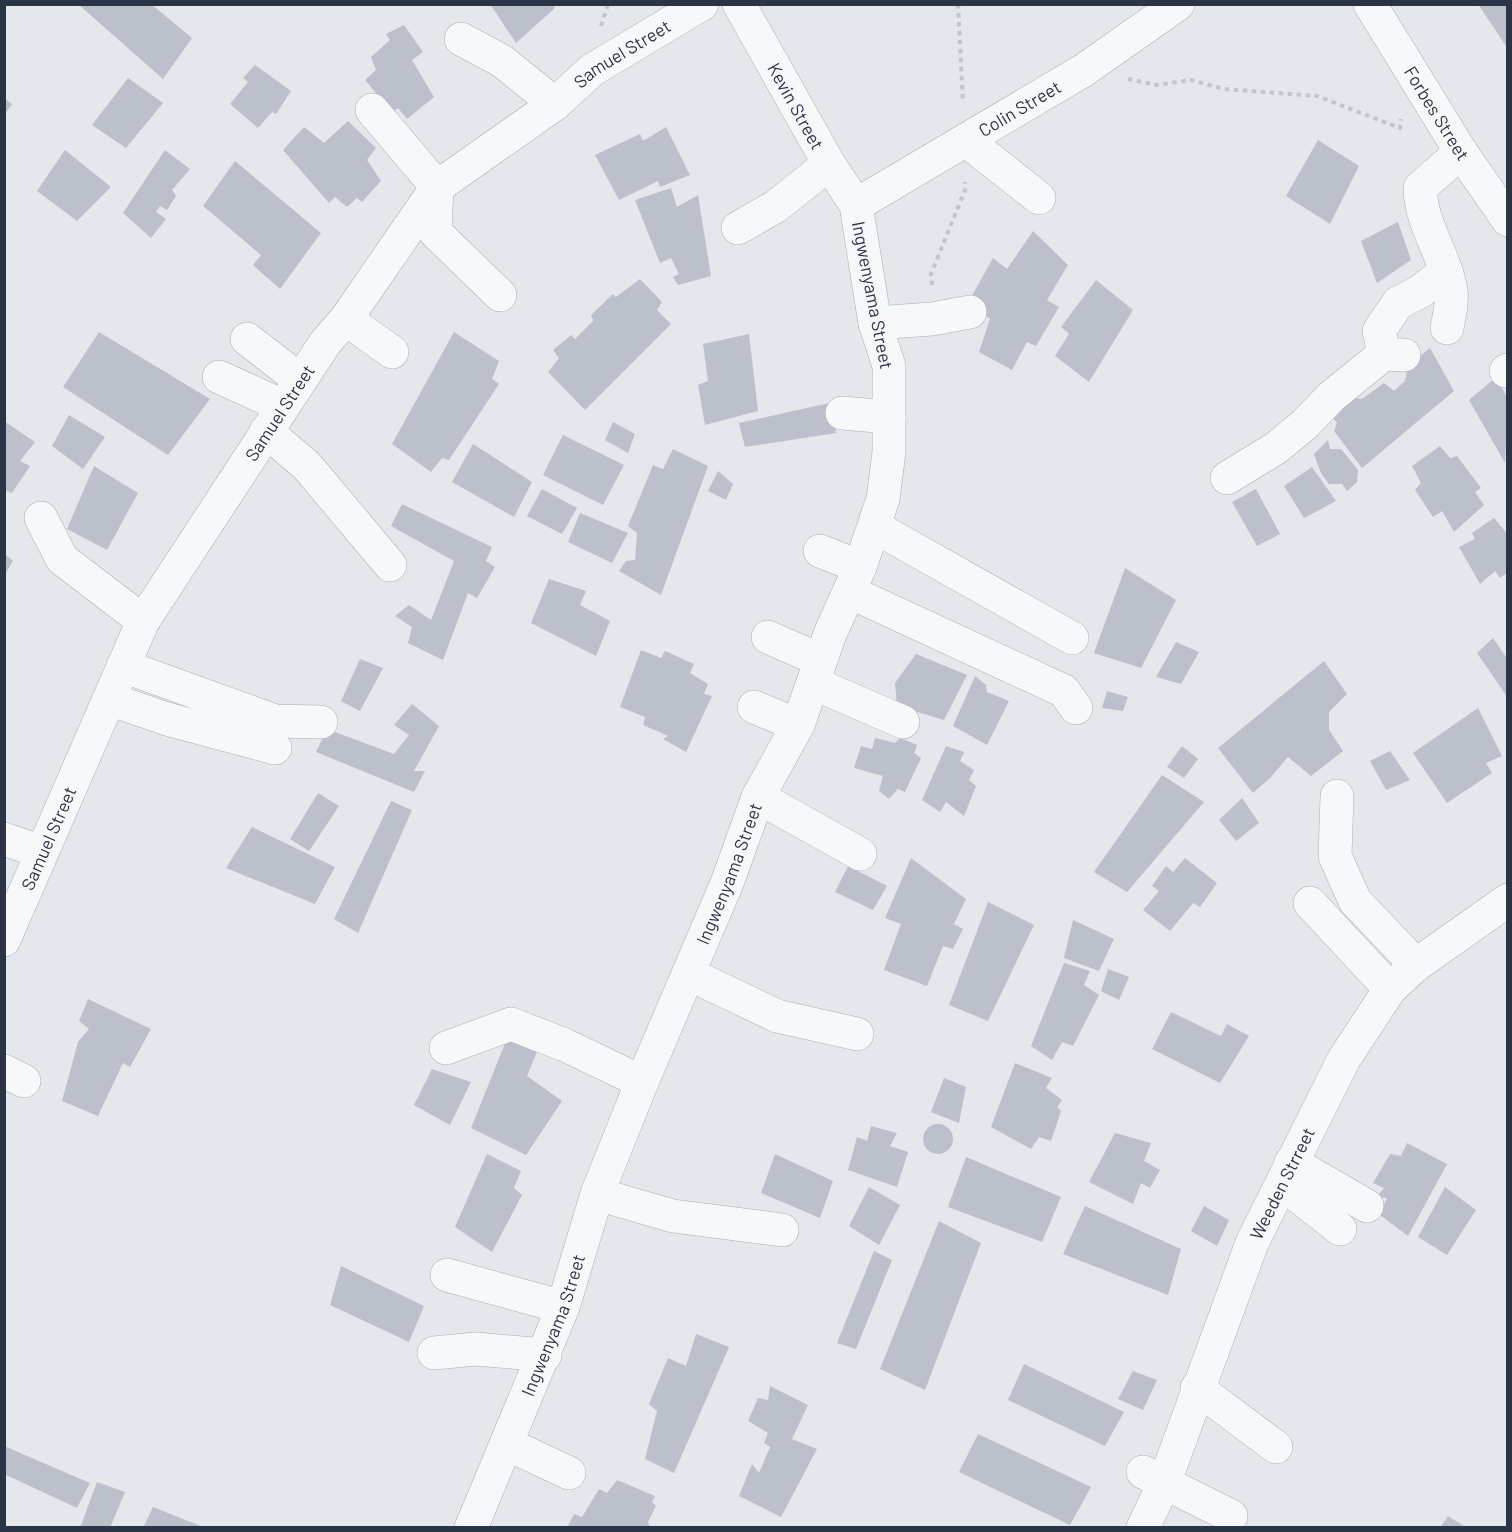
<svg xmlns="http://www.w3.org/2000/svg" width="1512" height="1532" font-family="Barlow,sans-serif">
	<style>
		.building { fill: #bbc0ca }
		.lines { fill: none; stroke-linecap: round; stroke-linejoin: round }
		.street-casing { stroke: #a9aeb7; stroke-width: 34 }
		.path { stroke: #c2c5cb; stroke-width: 4; stroke-dasharray: 4.5 4.5; stroke-linecap: butt }
		.street { stroke: #f7f8fa; stroke-width: 33 }
		.labels { text-anchor: middle; dominant-baseline: central; stroke-width: 5; stroke-linejoin: round; paint-order: stroke }
		.street-label { font-size: 18px; fill: #2b3445; stroke: #f4f6f9 }
	</style>
	<rect width="100%" height="100%" fill="#e4e7ec"/>
	<path class="building" d="M78,4H151L192,38L163,79Z
		M490,4H553L555,8L516,43Z
		M1478,4H1508V49Z
		M404,25L423,52L412,60L434,97L407,119L398,108L392,112L365,80L376,70L371,57L390,40L386,34Z
		M255,65L291,91L276,114L272,112L258,128L230,104L248,82L243,78Z
		M128,78L163,103L126,148L92,125Z
		M4,98L12,104L4,115Z
		M348,121L376,148L367,160L381,181L362,202L357,198L347,207L335,197L329,203L283,150L304,127L324,143Z
		M666,127L690,175L660,187L658,181L619,200L595,155L640,134L643,141Z
		M1318,140L1359,166L1330,224L1286,196Z
		M65,150L111,187L77,221L37,191Z
		M165,150L190,169L172,190L176,196L167,210L160,206L156,212L166,219L151,238L123,213Z
		M235,161L321,233L280,289L253,265L261,255L203,206Z
		M671,188L677,207L698,195L711,276L678,285L673,277L679,274L671,258L660,263L635,200Z
		M1398,222L1411,260L1377,283L1361,241Z
		M1033,231L1068,265L1047,300L1059,307L1036,346L1027,342L1012,370L979,352L990,319L969,301L993,258L1007,269Z
		M640,279L662,302L657,310L671,324L585,410L548,372L559,358L553,350L571,335L575,339L593,321L591,315L613,294L616,297Z
		M1096,280L1133,310L1089,382L1055,356L1069,334L1061,327Z
		M99,332L210,399L168,455L63,387Z
		M454,332L499,361L492,379L499,384L449,460L442,458L431,472L392,444Z
		M749,334L758,411L705,425L698,385L708,381L703,344Z
		M1430,348L1454,391L1362,468L1334,431L1337,423L1330,414L1355,398L1362,399L1384,383L1394,391L1405,381L1408,366Z
		M1495,378L1508,398L1505,463L1469,400Z
		M834,402L836,433L745,447L739,423Z
		M69,415L105,437L83,469L52,446Z
		M4,421L35,442L20,461L30,466L12,493L4,490Z
		M613,422L635,434L628,453L605,440Z
		M563,435L624,465L603,505L543,475Z
		M1328,440L1330,449H1341L1358,470L1357,482L1347,491L1342,484H1329L1321,473L1314,454Z
		M473,444L532,482L514,517L452,482Z
		M1440,446L1450,458L1457,456L1481,488L1475,492L1484,505L1454,532L1442,511L1433,517L1415,490L1421,483L1412,466Z
		M673,449L708,466L661,595L619,571L626,561L635,560L637,533L628,526L653,465L663,469Z
		M94,466L138,493L107,550L67,529Z
		M1312,467L1336,501L1304,518L1284,486Z
		M718,471L733,484L726,500L708,491Z
		M542,489L577,508L562,534L527,516Z
		M1256,489L1280,534L1257,546L1232,502Z
		M402,504L492,547L486,561L495,567L477,598L468,593L443,660L408,643L412,627L395,616L409,605L431,620L454,561L391,526Z
		M580,513L628,533L612,563L568,542Z
		M1494,518L1508,535V572L1500,578L1495,571L1480,584L1459,547L1475,539L1472,533Z
		M4,553L13,561L4,576Z
		M1125,568L1176,600L1141,668L1094,653Z
		M549,579L586,591L580,605L610,621L596,656L531,623Z
		M1493,638L1508,660V698L1477,653Z
		M1176,642L1199,652L1181,684L1156,677Z
		M641,650L661,658L665,651L694,664L690,673L708,684L704,694L712,696L686,752L663,739L668,736L643,725L645,717L620,707Z
		M916,654L967,675L944,720L897,706L895,683Z
		M360,659L383,668L360,711L341,701Z
		M1324,661L1347,694L1329,712V730L1343,751L1311,776L1288,757L1271,777L1253,793L1218,748Z
		M975,676L986,685L987,692L1009,701L987,745L953,726Z
		M1107,691L1128,697L1123,711L1102,708Z
		M412,704L439,726L414,771H425L414,792L316,752L327,729L394,754L409,735L394,725Z
		M1478,708L1502,756L1486,763L1492,773L1447,803L1413,753Z
		M875,738L895,743L900,738L917,745L914,753L921,758L905,792L898,789L889,799L879,791L883,776L854,768L861,746L872,749Z
		M946,746L964,752L960,761L974,770L969,780L976,786L964,816L946,802L940,812L922,800Z
		M1182,746L1198,759L1184,778L1167,767Z
		M1390,751L1410,780L1386,790L1370,761Z
		M1162,775L1204,802L1127,892L1094,872Z
		M318,793L339,806L309,851L290,839Z
		M1242,798L1259,823L1236,841L1219,820Z
		M391,801L412,810L358,933L334,919Z
		M252,827L335,867L315,904L226,868Z
		M911,858L966,899L954,924L963,929L953,949L943,946L927,986L884,970L901,924L885,918Z
		M1185,858L1217,883L1200,907L1193,903L1170,931L1143,910L1159,891L1152,886L1166,866L1173,872Z
		M848,866L887,886L873,910L835,892Z
		M988,902L1034,925L988,1021L949,1005Z
		M1073,920L1114,939L1099,971L1064,958Z
		M1064,963L1090,971L1084,985L1099,995L1073,1046L1062,1042L1052,1060L1031,1046Z
		M1108,969L1129,977L1119,1000L1101,991Z
		M88,999L151,1029L130,1067L123,1063L98,1116L62,1101L78,1042L89,1029L79,1021Z
		M1171,1012L1221,1036L1227,1024L1249,1036L1220,1083L1152,1049Z
		M508,1036L539,1047L527,1076L562,1101L526,1155L471,1128Z
		M1015,1063L1052,1078L1046,1088L1062,1100L1057,1107L1061,1111L1051,1141L1039,1137L1031,1149L991,1127Z
		M432,1069L471,1082L450,1125L414,1105Z
		M944,1078L966,1087L959,1123L931,1112Z
		M923 1139a15 15 0 1 1 30 0a15 15 0 1 1-30 0Z
		M871,1126L897,1133L890,1146L908,1152L897,1187L848,1170L857,1137L867,1141Z
		M1115,1133L1151,1143L1144,1161L1160,1170L1150,1188L1141,1183L1133,1204L1089,1182Z
		M1407,1143L1447,1164L1408,1236L1372,1209L1377,1203L1384,1205L1387,1198L1377,1197L1384,1188L1373,1183L1390,1154L1401,1156Z
		M487,1154L521,1171L514,1188L522,1195L492,1252L455,1227Z
		M775,1154L833,1181L820,1218L761,1193Z
		M966,1157L1061,1197L1042,1242L948,1207Z
		M869,1187L900,1205L879,1245L849,1226Z
		M1445,1187L1476,1210L1447,1255L1418,1237Z
		M1085,1206L1181,1249L1168,1295L1063,1254Z
		M1204,1206L1229,1220L1217,1246L1191,1231Z
		M939,1221L981,1243L925,1390L880,1369Z
		M874,1251L892,1260L856,1349L837,1343Z
		M341,1266L424,1306L409,1342L330,1305Z
		M696,1334L729,1347L674,1473L645,1459L657,1411L649,1404L668,1358L686,1366Z
		M1024,1364L1124,1412L1105,1446L1008,1400Z
		M1133,1371L1157,1380L1143,1410L1118,1399Z
		M770,1386L808,1405L792,1439L817,1449L781,1517L739,1496L752,1464L759,1473L770,1447L764,1443L768,1433L748,1421L758,1398L768,1400Z
		M978,1434L1091,1487L1070,1525L959,1472Z
		M4,1446L90,1483L77,1508L4,1474Z
		M617,1480L655,1496L652,1502L656,1506L648,1522L651,1528H567L574,1514L582,1517L599,1489L607,1493Z
		M97,1482L125,1492L110,1528H80Z
		M153,1507L203,1527V1528H143Z
		M1448,1516L1467,1528H1440Z"/>
	<g class="lines">
		<g class="street-casing">
			<g id="street">
				<path id="s1" d="M1370,4L1461,152L1508,220"/>
				<path d="M461,39L502,61L555,104"/>
				<path d="M372,110L437,187L435,232L500,295"/>
				<path d="M967,141L1039,198"/>
				<path id="s2" d="M856,205L1084,70L1178,4"/>
				<path d="M738,228L775,207L829,164"/>
				<path d="M346,319L392,352"/>
				<path d="M875,323L932,319L970,312"/>
				<path d="M1447,328C1449,316 1453,302 1451,291C1445,254 1421,226 1420,188L1461,152"/>
				<path d="M247,339L300,380"/>
				<path d="M1404,355L1384,354L1379,331L1398,303L1421,291L1446,271"/>
				<path d="M1506,371L1508,370"/>
				<path d="M219,377L283,406"/>
				<path d="M842,413L889,417"/>
				<path d="M266,431L307,466L390,565"/>
				<path d="M1227,478L1276,448L1304,425L1332,396L1384,354"/>
				<path d="M41,518L62,559L143,621"/>
				<path d="M875,527L1072,638"/>
				<path d="M820,551L860,567"/>
				<path d="M850,592L1064,691L1076,708"/>
				<path d="M768,637L820,660"/>
				<path d="M123,666L275,721L321,722"/>
				<path d="M813,683L903,722"/>
				<path d="M109,699L167,719L275,748"/>
				<path d="M754,707L798,725"/>
				<path d="M1337,796L1335,856L1355,901L1416,965"/>
				<path d="M758,797L860,854"/>
				<path d="M4,839L42,852"/>
				<path d="M1310,903L1390,989"/>
				<path id="s3" d="M4,940L143,621L325,343L346,319L437,187L555,104L592,70L702,4"/>
				<path d="M689,974L777,1016L857,1034"/>
				<path d="M446,1048L511,1024L565,1045L642,1082"/>
				<path d="M4,1071L24,1081"/>
				<path d="M1291,1162L1367,1206"/>
				<path d="M1283,1184L1340,1229"/>
				<path d="M597,1194L673,1216L782,1230"/>
				<path d="M447,1275L563,1307"/>
				<path d="M434,1353L476,1349L545,1355"/>
				<path d="M1197,1388L1276,1447"/>
				<path d="M507,1444L569,1473"/>
				<path d="M1143,1472L1231,1516"/>
				<path id="s4" d="M471,1528L563,1307L597,1194L642,1082L727,883L758,797L798,725L830,634L860,567L883,499L889,452V366L875,323L856,205L829,164L739,4"/>
				<path id="s5" d="M1143,1528L1165,1481L1252,1243L1344,1059L1390,989L1416,965L1508,900"/>
			</g>
		</g>
		<path class="path" d="M958,4L963,103
			M601,26L608,4
			M1128,79L1157,85L1191,80L1224,89L1317,96L1400,128L1401,119
			M932,285L931,274L965,190V182"/>
		<use href="#street" class="street"/>
	</g>
	<g class="labels">
		<g class="street-label">
			<text stroke="none"><textPath href="#s3" startOffset="1101">Samuel Street</textPath></text>
			<text transform="translate(796 106) rotate(61)">Kevin Street</text>
			<text stroke="none"><textPath href="#s2" startOffset="190">Colin Street</textPath></text>
			<text stroke="none"><textPath href="#s1" startOffset="128">Forbes Street</textPath></text>
			<text transform="translate(873 295) rotate(79)">Ingwenyama Street</text>
			<text stroke="none"><textPath href="#s3" startOffset="597">Samuel Street</textPath></text>
			<text stroke="none"><textPath href="#s3" startOffset="111">Samuel Street</textPath></text>
			<text stroke="none"><textPath href="#s4" startOffset="704">Ingwenyama Street</textPath></text>
			<text stroke="none"><textPath href="#s5" startOffset="372">Weeden Strreet</textPath></text>
			<text stroke="none"><textPath href="#s4" startOffset="219">Ingwenyama Street</textPath></text>
		</g>
	</g>
	<rect width="1512" height="1532" fill="none" stroke="#2b3445" stroke-width="12"/>
</svg>
